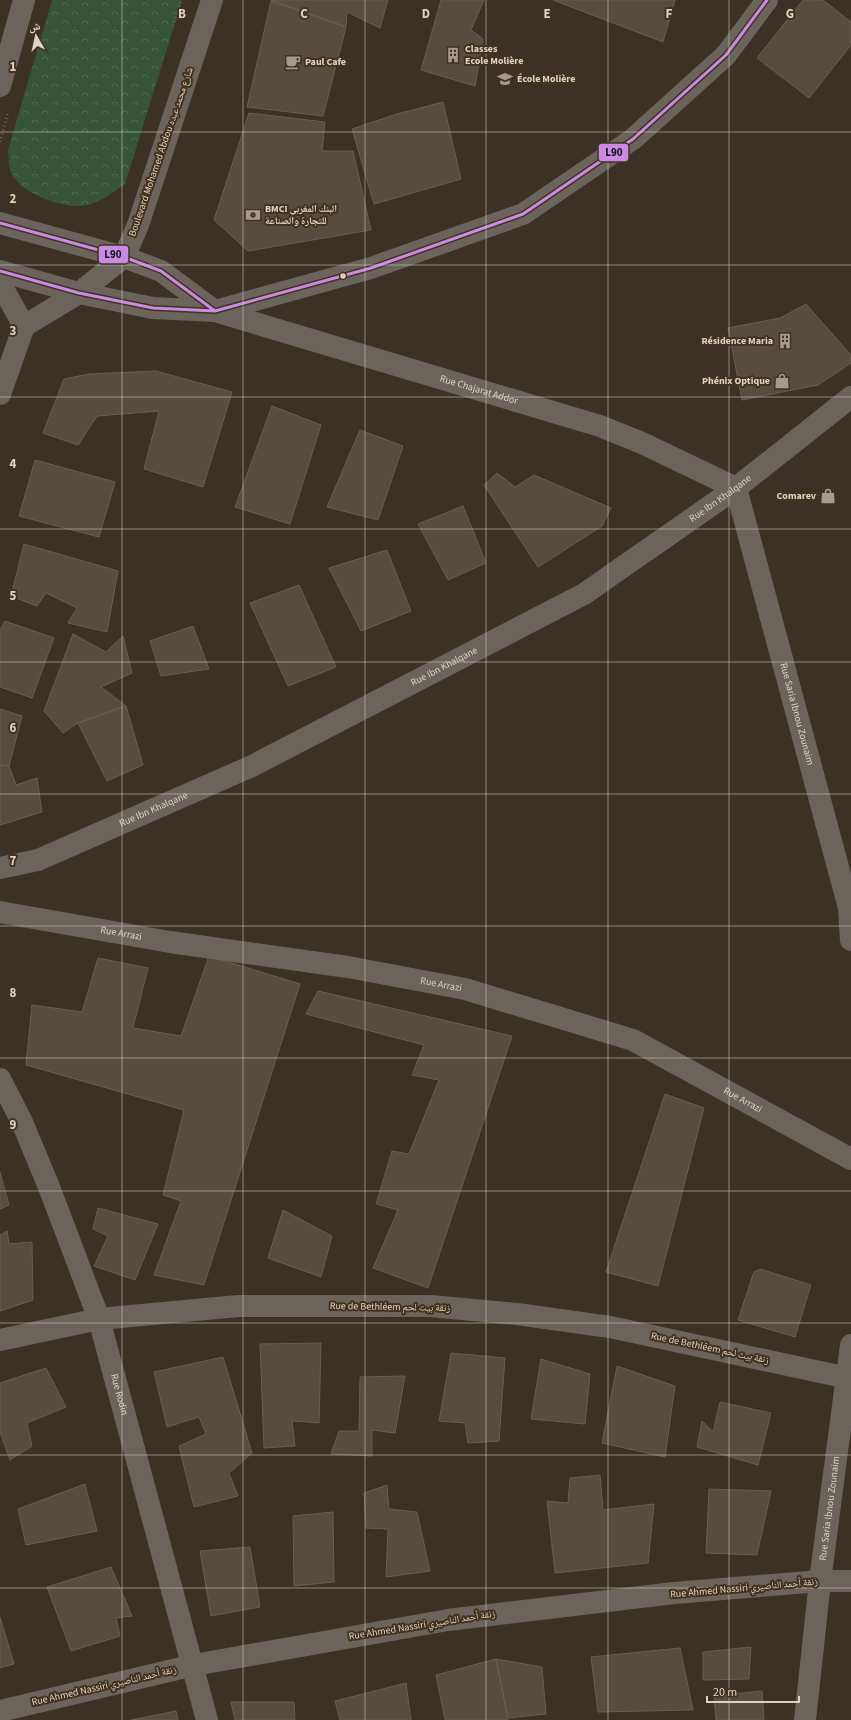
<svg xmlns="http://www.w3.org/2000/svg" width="851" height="1720" font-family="'Source Sans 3','Noto Naskh Arabic',sans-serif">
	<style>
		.forest { fill: url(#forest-crowns) }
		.building { fill: #574d3e; stroke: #665f54 }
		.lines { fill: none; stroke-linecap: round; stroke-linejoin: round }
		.path { stroke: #6c665f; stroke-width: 2.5; stroke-dasharray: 1 3; stroke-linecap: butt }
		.minor { stroke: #6b645d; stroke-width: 22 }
		.bus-1-casing { stroke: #43331d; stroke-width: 6 }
		.bus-1 { stroke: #ca8be6; stroke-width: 3 }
		.grid { fill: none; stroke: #ddd2c6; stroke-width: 1; stroke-opacity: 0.55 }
		.bus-dot { fill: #ddd2c6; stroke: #43331d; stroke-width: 1.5 }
		.labels { text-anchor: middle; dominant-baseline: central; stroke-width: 4; stroke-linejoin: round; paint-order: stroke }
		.poi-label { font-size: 10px; font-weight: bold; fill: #ddd2c6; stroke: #43331d; text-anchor: start }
		.street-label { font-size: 10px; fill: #ddd2c6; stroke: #43331d }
		.grid-label { font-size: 13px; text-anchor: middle; font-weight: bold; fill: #ddd2c6; stroke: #43331d; stroke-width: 4; stroke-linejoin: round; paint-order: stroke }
		.line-badge { stroke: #43331d; stroke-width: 1.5 }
		.pale-badge-label { font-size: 11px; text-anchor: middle; font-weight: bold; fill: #111 }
	</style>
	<defs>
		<pattern id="forest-crowns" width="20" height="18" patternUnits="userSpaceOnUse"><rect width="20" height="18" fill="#355439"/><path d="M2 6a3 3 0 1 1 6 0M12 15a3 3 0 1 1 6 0" fill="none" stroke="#526c54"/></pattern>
	</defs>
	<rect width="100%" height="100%" fill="#3b3225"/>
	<path class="forest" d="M52,0H182L125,184C112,193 97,205 81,206C59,207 20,193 11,172C8,166 9,157 8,150Z"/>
	<path class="building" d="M271,0H388L380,28L347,12L346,27Z
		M441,0H484L471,30L483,39L475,86L421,70Z
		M553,0H675L663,42Z
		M803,0H823L851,22V45L809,98L757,58Z
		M271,1L346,27L323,116L247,107Z
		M443,102L461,179L374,204L352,129L397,114Z
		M249,113L325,122L322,151H353L371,230L248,251L214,220Z
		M806,304L851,355V363L818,385L742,400L728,328L780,318Z
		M156,371L232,392L203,487L144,469L159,411L97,416L78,445L43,433L64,379L89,374Z
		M272,406L321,425L290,524L235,507Z
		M360,430L403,446L378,520L327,507Z
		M35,460L115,482L99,537L19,516Z
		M497,473L515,487L534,475L611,508L602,526L538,567L484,485Z
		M463,506L486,563L448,580L418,524Z
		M24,544L118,571L107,632L68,623L77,608L46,593L37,606L11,596Z
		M387,550L411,611L361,631L329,568Z
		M299,585L336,667L288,686L250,603Z
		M5,621L54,638L32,698L0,687V630Z
		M193,626L209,669L161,676L150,641Z
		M73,634L106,652L123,636L132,673L101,687L126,706L78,723L63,733L44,711Z
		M126,706L143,765L107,781L78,723Z
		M0,709L22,716L9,766L0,765Z
		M0,765L9,766L16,785L37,778L42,812L0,825Z
		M209,956L300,984L204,1285L154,1275L181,1201L163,1195L184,1110L26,1065L32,1005L82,1012L98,958L148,968L133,1028L181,1036Z
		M318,991L512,1036L428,1288L373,1268L398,1210L376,1204L392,1151L409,1154L439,1080L412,1075L424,1045L306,1014Z
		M665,1094L704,1108L658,1286L606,1272Z
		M0,1172L9,1205L0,1209Z
		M98,1208L158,1224L135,1280L94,1266L108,1236L93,1229Z
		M283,1210L332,1236L321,1277L268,1258Z
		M7,1231L9,1244L32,1242L33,1300L0,1311V1235Z
		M760,1269L811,1285L795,1337L738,1320L754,1272Z
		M321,1343L319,1423L292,1421L295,1446L264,1448L260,1344Z
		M451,1353L505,1358L499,1441L468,1443L465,1423L439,1421Z
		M223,1357L252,1453L229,1473L238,1496L194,1507L179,1446L206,1434L199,1417L167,1427L154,1372Z
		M541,1359L590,1374L585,1424L531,1419Z
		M617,1366L675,1386L665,1457L602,1443Z
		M46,1368L66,1407L27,1423L32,1446L10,1460L0,1432V1383Z
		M405,1376L395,1433L372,1430V1456L331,1454L339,1431H359L360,1377Z
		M720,1402L771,1413L758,1465L697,1447L702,1421L713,1432Z
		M600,1475L603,1510L654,1504L648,1563L555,1573L547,1501L568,1503L570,1478Z
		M85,1484L97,1531L26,1545L18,1509Z
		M387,1485L389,1509L417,1512L430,1571L386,1577L388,1529L366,1528L364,1493Z
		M709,1489L771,1491L757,1555L706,1553Z
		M333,1512L334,1582L294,1586L293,1516Z
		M250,1547L260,1607L211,1616L200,1551Z
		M111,1567L132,1616L116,1618L120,1636L71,1651L47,1587Z
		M0,1617L14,1664L0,1668Z
		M751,1647L749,1679L703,1680V1652Z
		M680,1648L693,1710L598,1712L591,1657Z
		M496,1659L508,1720H445L436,1675Z
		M496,1659L542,1667L546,1714L508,1718Z
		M406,1683L411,1720H340L335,1701Z
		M762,1691L764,1720H716L714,1696Z
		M231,1702H294L295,1720H235Z
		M176,1711L178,1720H131Z"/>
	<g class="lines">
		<path class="path" d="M173,26L181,0
			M0,142L8,112"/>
		<g class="minor">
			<path d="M0,86L24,0"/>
			<path d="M0,223L124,257L161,271L215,311"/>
			<path id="s1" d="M0,271L79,293L153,308L215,311L600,426L642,443L736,488L849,908L851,940"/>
			<path d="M0,283L24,326"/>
			<path d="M215,311L371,268L523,214L633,139L726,55L767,0"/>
			<path d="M0,394L24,326L79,293L124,257L138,225L212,0"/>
			<path id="s2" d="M0,868L38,860L252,766L584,594L736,488L851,397"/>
			<path id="s3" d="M0,912L170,942L348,967L465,989L633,1040L851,1159"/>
			<path id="s4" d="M0,1079L22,1122L49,1187L99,1319L207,1720"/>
			<path d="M0,1340L99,1319L238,1306H430L517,1314L610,1327L848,1378"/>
			<path d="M0,1711L194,1665L448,1620L674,1593L820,1581H851"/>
			<path id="s5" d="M805,1720L820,1581L851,1345"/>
		</g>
		<g class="bus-1-casing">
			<path id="bus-1" d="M0,223L124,257L161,271L215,311
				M0,271L79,293L153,308L215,311L371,268L523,214L633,139L726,55L767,0"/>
		</g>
		<use href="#bus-1" class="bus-1"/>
	</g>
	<path class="grid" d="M122,0V1720M243,0V1720M365,0V1720M486,0V1720M608,0V1720M729,0V1720M0,132H851M0,265H851M0,397H851M0,529H851M0,662H851M0,794H851M0,926H851M0,1058H851M0,1191H851M0,1323H851M0,1455H851M0,1588H851"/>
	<defs>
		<g id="building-bare" transform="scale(1.2)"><path d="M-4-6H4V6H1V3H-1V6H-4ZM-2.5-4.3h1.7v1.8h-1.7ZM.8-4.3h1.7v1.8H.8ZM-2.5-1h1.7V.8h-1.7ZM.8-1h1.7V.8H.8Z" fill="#a49a8e" stroke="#43331d" stroke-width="2.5" paint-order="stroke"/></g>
		<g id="cafe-bare" transform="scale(1.2)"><path d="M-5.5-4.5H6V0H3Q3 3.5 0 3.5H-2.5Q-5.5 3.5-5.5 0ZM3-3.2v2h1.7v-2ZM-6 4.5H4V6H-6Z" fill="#a49a8e" stroke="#43331d" stroke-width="2.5" paint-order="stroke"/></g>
		<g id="school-bare" transform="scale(1.2)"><path d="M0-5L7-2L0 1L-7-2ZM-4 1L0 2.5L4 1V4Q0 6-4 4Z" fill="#a49a8e" stroke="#43331d" stroke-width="2.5" paint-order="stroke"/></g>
		<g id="bank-bare" transform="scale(1.2)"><path d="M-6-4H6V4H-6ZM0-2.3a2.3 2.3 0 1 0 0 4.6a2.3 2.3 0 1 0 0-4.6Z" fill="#a49a8e" stroke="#43331d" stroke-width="2.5" paint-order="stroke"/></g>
		<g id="shop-bare" transform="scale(1.2)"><path d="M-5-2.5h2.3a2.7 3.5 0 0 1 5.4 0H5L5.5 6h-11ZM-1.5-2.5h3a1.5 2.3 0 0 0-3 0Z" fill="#a49a8e" stroke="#43331d" stroke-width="2.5" paint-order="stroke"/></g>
	</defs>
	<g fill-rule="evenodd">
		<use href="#building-bare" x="453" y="55"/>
		<use href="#cafe-bare" x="293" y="62"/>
		<use href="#school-bare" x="505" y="79"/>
		<use href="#bank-bare" x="253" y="215"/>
		<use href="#building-bare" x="785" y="341"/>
		<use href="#shop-bare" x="782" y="381"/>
		<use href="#shop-bare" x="828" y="496"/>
	</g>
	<circle class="bus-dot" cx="343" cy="276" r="3.5"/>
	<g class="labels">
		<g class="poi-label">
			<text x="465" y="49">Classes<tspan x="465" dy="12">Ecole Molière</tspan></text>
			<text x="305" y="62">Paul Cafe</text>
			<text x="517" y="79">École Molière</text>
			<text x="265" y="209">BMCI البنك المغربي<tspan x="265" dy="12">للتجارة والصناعة</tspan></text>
			<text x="773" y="341" text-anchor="end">Résidence Maria</text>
			<text x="770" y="381" text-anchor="end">Phénix Optique</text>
			<text x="816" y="496" text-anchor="end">Comarev</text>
		</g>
		<g class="street-label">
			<text transform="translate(161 152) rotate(-71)">Boulevard Mohamed Abdou شارع محمد عبده</text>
			<text stroke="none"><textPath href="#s1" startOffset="495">Rue Chajarat Addor</textPath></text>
			<text stroke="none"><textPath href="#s2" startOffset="813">Rue Ibn Khalqane</textPath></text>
			<text stroke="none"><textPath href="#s2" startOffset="489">Rue Ibn Khalqane</textPath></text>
			<text stroke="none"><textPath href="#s1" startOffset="1005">Rue Saria Ibnou Zounaim</textPath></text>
			<text stroke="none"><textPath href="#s2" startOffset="165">Rue Ibn Khalqane</textPath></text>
			<text stroke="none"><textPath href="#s3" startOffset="123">Rue Arrazi</textPath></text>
			<text stroke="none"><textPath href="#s3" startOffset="447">Rue Arrazi</textPath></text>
			<text stroke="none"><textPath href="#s3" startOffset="772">Rue Arrazi</textPath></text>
			<text transform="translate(390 1307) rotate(1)">Rue de Bethléem زنقة بيت لحم</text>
			<text transform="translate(710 1348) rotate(12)">Rue de Bethléem زنقة بيت لحم</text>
			<text stroke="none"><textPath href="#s4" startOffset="338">Rue Rodin</textPath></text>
			<text stroke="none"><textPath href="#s5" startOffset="213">Rue Saria Ibnou Zounaim</textPath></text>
			<text transform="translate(744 1588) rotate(-5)">Rue Ahmed Nassiri زنقة أحمد الناصيري</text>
			<text transform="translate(422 1625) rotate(-9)">Rue Ahmed Nassiri زنقة أحمد الناصيري</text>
			<text transform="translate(104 1686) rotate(-13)">Rue Ahmed Nassiri زنقة أحمد الناصيري</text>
		</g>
	</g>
	<g class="grid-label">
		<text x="182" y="18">B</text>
		<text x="304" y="18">C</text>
		<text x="426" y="18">D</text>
		<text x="547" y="18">E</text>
		<text x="669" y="18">F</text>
		<text x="790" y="18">G</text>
		<text x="13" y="71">1</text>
		<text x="13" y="203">2</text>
		<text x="13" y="335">3</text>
		<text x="13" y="468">4</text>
		<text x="13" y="600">5</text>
		<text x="13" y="732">6</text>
		<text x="13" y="865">7</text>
		<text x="13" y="997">8</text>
		<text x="13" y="1129">9</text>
	</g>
	<g class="line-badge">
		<rect x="598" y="143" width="31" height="19" rx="4" fill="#ca8be6"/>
		<rect x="98" y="245" width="31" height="19" rx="4" fill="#ca8be6"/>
	</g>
	<g class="pale-badge-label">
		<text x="614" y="156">L90</text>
		<text x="113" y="258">L90</text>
	</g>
	<g transform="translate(36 36) rotate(351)" stroke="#43331d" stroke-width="3" paint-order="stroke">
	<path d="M0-3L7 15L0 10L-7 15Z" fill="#ddd2c6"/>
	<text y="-6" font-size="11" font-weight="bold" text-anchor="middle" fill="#ddd2c6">ش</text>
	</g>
	<path d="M707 1696v6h92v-6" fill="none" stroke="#ddd2c6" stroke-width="2"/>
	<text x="713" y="1696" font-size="12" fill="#ddd2c6" stroke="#43331d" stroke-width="3" paint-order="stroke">20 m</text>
</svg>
